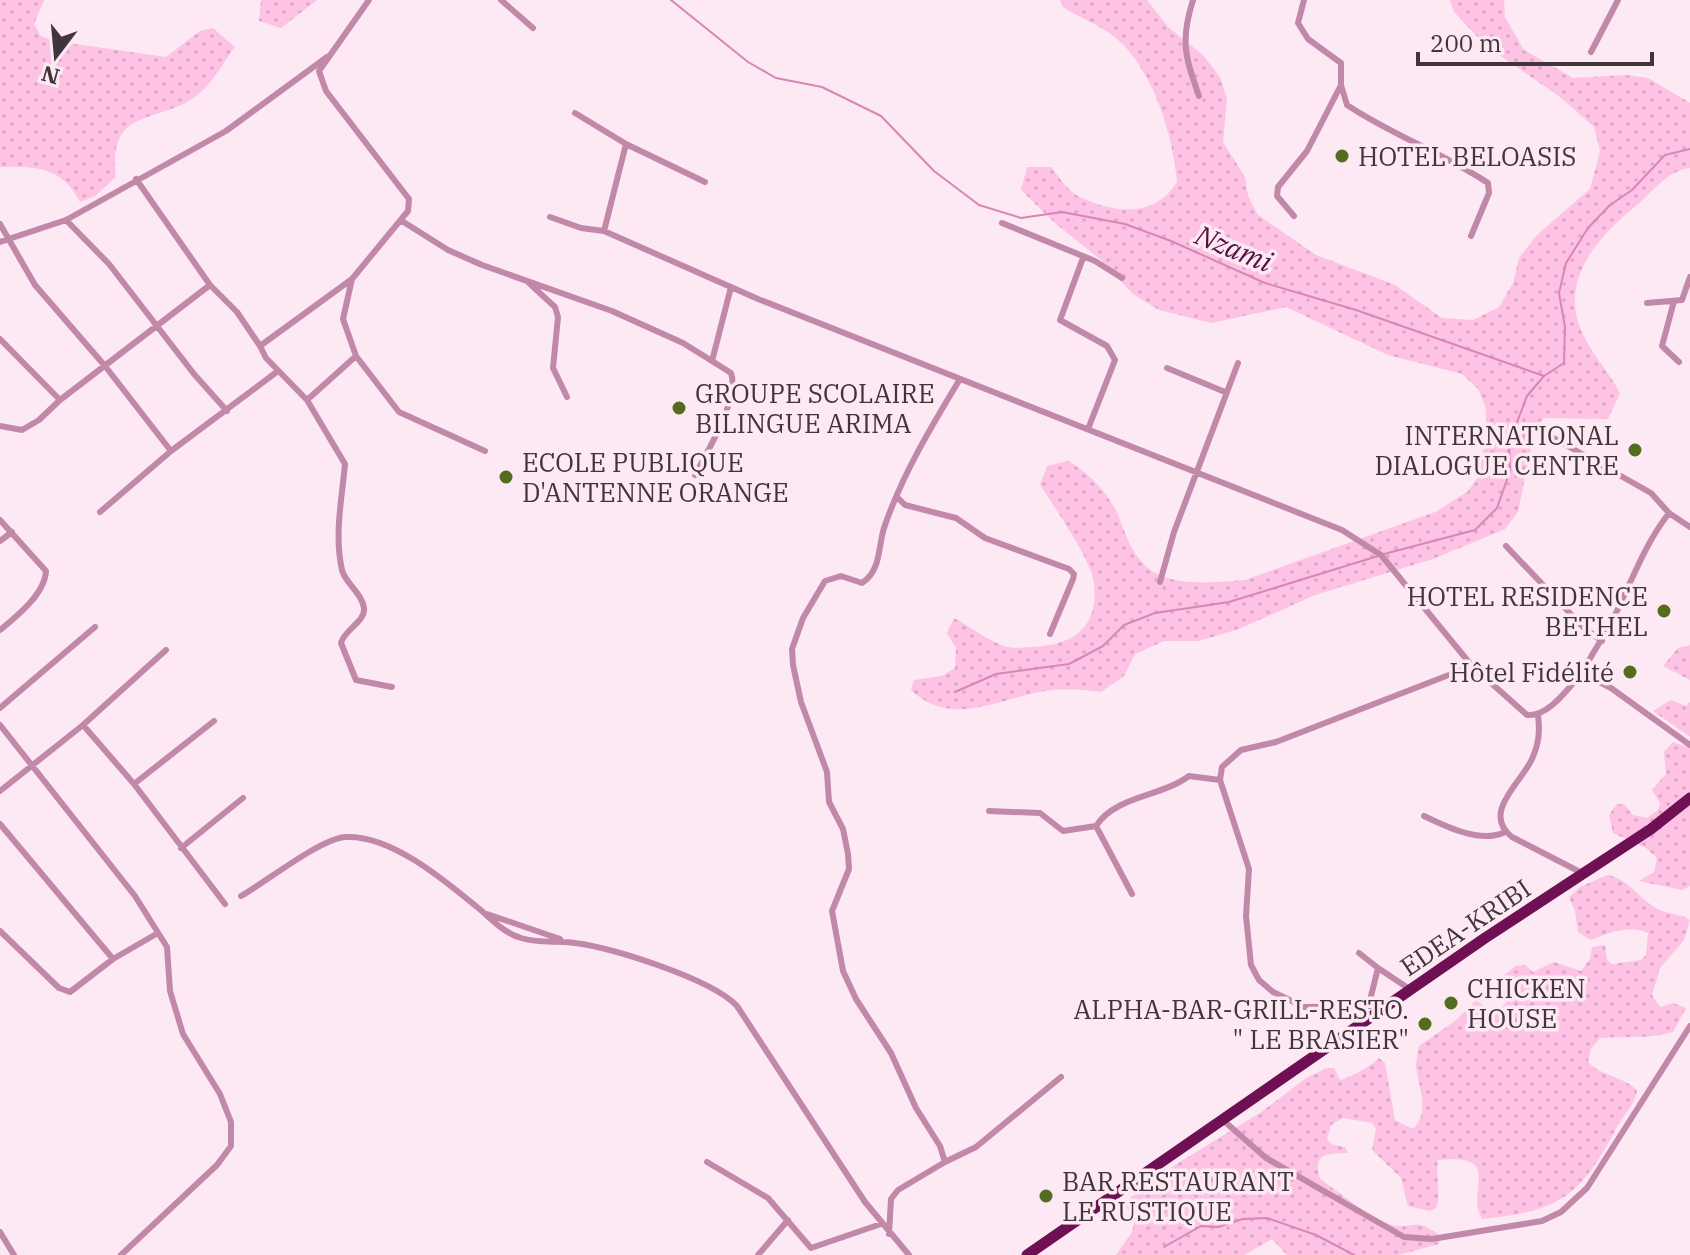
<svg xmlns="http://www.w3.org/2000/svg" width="1690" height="1255" font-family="'IBM Plex Serif',serif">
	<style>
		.grass { fill: url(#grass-dots) }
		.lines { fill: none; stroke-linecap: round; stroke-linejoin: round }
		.stream { stroke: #da85b8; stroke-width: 2 }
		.street { stroke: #c188a9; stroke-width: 6 }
		.highway { stroke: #701054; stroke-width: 11 }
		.poi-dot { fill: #536c1e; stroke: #fce9f3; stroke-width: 3 }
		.labels { text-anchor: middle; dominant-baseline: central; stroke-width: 7; stroke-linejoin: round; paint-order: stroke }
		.poi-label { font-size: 26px; fill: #41353c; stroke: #fce9f3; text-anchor: start }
		.street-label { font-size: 26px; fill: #41353c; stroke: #fce9f3 }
		.water-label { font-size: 28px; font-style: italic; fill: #590d42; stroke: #fce9f3 }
	</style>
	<defs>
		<pattern id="grass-dots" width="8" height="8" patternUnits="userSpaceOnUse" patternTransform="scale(2)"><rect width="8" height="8" fill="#fec2e5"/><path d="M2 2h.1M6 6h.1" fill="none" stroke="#dba7c5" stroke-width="1.8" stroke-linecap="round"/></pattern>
	</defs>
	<rect width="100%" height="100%" fill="#fce9f3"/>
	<path class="grass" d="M0,0H44L34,24L41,36L55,41L166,57L200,31L213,28L235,47C224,61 214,81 201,92C163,126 107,103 116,177L95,196L80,202C62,167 37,166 0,167Z
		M261,0H317L281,28L259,21Z
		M1060,0H1147L1169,28L1203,55L1220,77L1227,99L1223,142L1245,177L1248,196L1258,215L1316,255L1395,285L1442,318L1473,320L1499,307L1513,283L1519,258L1537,235L1590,189L1600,151L1594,127L1560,97L1485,45L1454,12L1450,0H1504L1505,17L1524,50L1573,78L1626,75L1648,78L1690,103V168C1666,171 1653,192 1636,206C1601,234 1562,275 1579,325C1587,349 1608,370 1620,393L1608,419L1544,418L1535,428L1518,512L1505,529L1433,559L1315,595L1239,629L1199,641H1164L1135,654L1124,676L1101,692C1079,689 1060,688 1039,692C995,701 949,727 911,690L914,680L942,676L955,668L956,648L947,633L954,618C973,628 987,641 1008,647C1016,649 1024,647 1032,647C1074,645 1099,628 1094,582C1091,560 1054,506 1040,485L1047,466L1068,461C1088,472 1109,494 1118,515C1125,533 1132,555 1148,568C1172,588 1217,582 1245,580L1435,512L1467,492L1479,476L1486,433V408L1478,389L1462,374L1388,355L1286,307L1211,323L1159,310L1133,294L1101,260L1056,224L1021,190L1027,167H1051C1059,177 1069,193 1082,198C1118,214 1155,217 1177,182C1173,136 1154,71 1117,39C1102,26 1080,18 1063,7Z
		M1690,645V680L1663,666L1678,648Z
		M1671,700L1686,706L1690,702V737L1653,711Z
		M1673,742L1690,748V886L1682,890L1639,881L1654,872L1657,858L1646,848L1613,833L1609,815L1617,804H1624L1633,815L1647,818L1658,810L1660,803L1652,790L1666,774L1664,752Z
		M1607,875C1629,878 1641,902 1660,910C1670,914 1680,914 1690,920L1684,940L1660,968L1652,995L1660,1007L1673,1003L1686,1008L1673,1032C1651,1039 1624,1036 1600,1038L1591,1049L1588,1062C1603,1077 1622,1076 1637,1090C1635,1105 1625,1113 1617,1127C1580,1197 1560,1211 1482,1219C1465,1189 1505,1154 1438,1160C1435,1178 1442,1191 1436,1208L1430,1211L1408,1206L1401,1178L1372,1150L1376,1129L1372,1123L1343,1118L1331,1125L1327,1139L1331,1144L1345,1147L1348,1153C1326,1154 1313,1152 1320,1179C1341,1193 1366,1216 1389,1224C1411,1232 1415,1214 1441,1237L1439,1244L1399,1255H1287L1272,1239L1244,1255H1116L1132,1232L1135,1218L1126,1207L1128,1200L1175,1165L1260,1113L1306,1078L1327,1068H1334L1340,1080C1354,1076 1369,1067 1379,1058L1385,1063L1395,1120L1413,1129C1431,1111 1418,1086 1416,1066C1416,1060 1418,1052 1419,1046L1455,1021L1476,1000L1491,1011L1501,1009L1507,1001L1496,991L1495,984L1515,966L1525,965L1533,972L1554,962L1581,971L1590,959L1592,947L1605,945L1607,960L1612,964L1641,960L1646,955L1648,933C1630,924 1608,933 1591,940L1578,932L1575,911L1569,897L1580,887Z"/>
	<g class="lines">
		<path class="stream" d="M671,0L748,62L776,78L822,87L881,116L934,171L979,205L1021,218L1062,212L1125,224L1171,241L1265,283L1356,310L1544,376L1564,363L1565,327L1559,293L1566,263L1588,228L1610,205L1632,190L1665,155L1690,149
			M1384,554L1475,530L1497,508L1510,471L1509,443L1527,396L1544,376
			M955,692L996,674L1069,664L1103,646L1124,625L1155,613L1229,602L1378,556
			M1164,1247L1201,1226L1218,1227L1243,1219L1267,1218L1316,1235L1354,1255"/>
		<path class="street" d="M369,0L319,71L326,91L409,199L408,211L352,279L260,346L266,358L307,400L345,464C342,498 334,535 342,570C345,583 362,593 364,608C366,621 344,630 341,643L356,680L392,687
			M501,0L533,28
			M1193,0C1180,41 1185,56 1199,96
			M1304,0L1298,23L1308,39L1341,63V85L1347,105C1392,135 1443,153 1488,183L1489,193L1471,236
			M1591,52L1618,0
			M575,113L626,144
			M136,179L210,285L237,312L260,346
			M1294,216L1277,196L1278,187L1307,151L1341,85
			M550,217L581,228L604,231L758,299L1342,530L1381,555L1472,666L1527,715C1549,717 1568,688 1582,673L1611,688L1690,745
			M66,220L109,264L194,374L227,411
			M402,221L448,250L482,265L612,311L683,343L712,361L731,287
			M1002,223L1095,261L1122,278
			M0,224L35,285L105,366L171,451
			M604,231L626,144L705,182
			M0,242L66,220L226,131L327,57
			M1083,258L1060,320L1107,346L1115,360L1088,429
			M529,283L555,307L558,317L553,368L567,397
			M1674,301L1662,346L1679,362
			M1647,303L1682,300L1690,277
			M0,339L60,400
			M356,356L399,412L485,451
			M1167,368L1225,392
			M307,400L356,356L343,319L352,279
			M0,426L22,430L39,420L60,400L210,285
			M1543,432L1651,493L1669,513
			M695,475C707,452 740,398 731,373L712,361
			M898,498L905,505L956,518L985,538L1069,569L1074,574L1073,579L1050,634
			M100,512L171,451L278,371
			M0,520L46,571C45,594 16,617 0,630
			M0,541L12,532
			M1506,546L1584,628L1602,641
			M1160,582L1174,532L1238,363
			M1582,673C1592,653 1606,634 1616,613C1633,578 1645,544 1669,513L1690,527
			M0,708L95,627
			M1538,715C1540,732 1539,743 1532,759C1521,783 1481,813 1512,837L1584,874
			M0,725L135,896L167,947L170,991L183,1034L220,1094L231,1122V1146L217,1165L121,1255
			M83,725L134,784L225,904
			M1220,780L1222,767L1241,750L1276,742L1472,666
			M134,784L214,721
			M0,791L83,725L166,650
			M989,811L1040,813L1063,831L1096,826C1115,796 1161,797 1189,776L1220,780L1249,869L1246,916L1251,965L1259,980L1273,992L1304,1007L1384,1006
			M1424,816C1447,827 1481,844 1505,832
			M0,824L113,959
			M1096,826L1132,894
			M181,848L243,798
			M241,896C266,882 321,838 346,837C391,835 444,880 477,907C492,919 502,932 521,938C539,944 557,940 575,943C613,948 712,979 737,1006L865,1202L909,1255
			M487,914L560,939
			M0,931L59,988L70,992L113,959L158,933
			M1359,953L1378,968L1369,1004
			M1378,968L1411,990
			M1224,1121L1266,1158L1404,1237L1432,1239L1542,1221L1561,1212L1587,1188L1690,1026
			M707,1162L768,1198L811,1248L881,1224
			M945,1162L976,1147L1061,1077
			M0,1232L14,1255
			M889,1234L891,1199L898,1190L945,1162L940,1146L916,1108L891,1053L856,999L843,971L832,911L849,869L848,854L843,829L829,802L827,772L801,702L793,665L792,649L803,618L825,581L841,576L862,583C881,571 878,547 884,528C902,475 931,427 960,379
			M758,1255L788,1220"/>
		<path class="highway" d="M1027,1255L1485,938L1651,829L1690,798"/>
	</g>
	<g class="poi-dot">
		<circle cx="1342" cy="156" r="8"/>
		<circle cx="679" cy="408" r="8"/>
		<circle cx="1635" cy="450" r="8"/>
		<circle cx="506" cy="477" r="8"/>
		<circle cx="1664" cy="611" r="8"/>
		<circle cx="1630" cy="672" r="8"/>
		<circle cx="1451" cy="1003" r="8"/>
		<circle cx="1425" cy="1024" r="8"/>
		<circle cx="1046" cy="1196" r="8"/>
	</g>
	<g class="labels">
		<g class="poi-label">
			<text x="1358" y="156">HOTEL BELOASIS</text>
			<text x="695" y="393">GROUPE SCOLAIRE<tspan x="695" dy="30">BILINGUE ARIMA</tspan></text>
			<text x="1619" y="435" text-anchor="end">INTERNATIONAL<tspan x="1619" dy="30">DIALOGUE CENTRE</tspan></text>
			<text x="522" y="462">ECOLE PUBLIQUE<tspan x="522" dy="30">D'ANTENNE ORANGE</tspan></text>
			<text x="1648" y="596" text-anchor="end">HOTEL RESIDENCE<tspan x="1648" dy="30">BETHEL</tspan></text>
			<text x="1614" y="672" text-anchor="end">Hôtel Fidélité</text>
			<text x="1467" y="988">CHICKEN<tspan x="1467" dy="30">HOUSE</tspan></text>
			<text x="1409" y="1009" text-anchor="end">ALPHA-BAR-GRILL-RESTO.<tspan x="1409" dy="30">" LE BRASIER"</tspan></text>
			<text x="1062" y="1181">BAR RESTAURANT<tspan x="1062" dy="30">LE RUSTIQUE</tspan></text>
		</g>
		<g class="street-label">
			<text transform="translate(1465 927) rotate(-34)">EDEA-KRIBI</text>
		</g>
		<g class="water-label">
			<text transform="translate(1234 248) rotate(22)">Nzami</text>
		</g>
	</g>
	<g transform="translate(56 56) rotate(196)" stroke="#fce9f3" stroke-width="6" paint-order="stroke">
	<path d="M0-6L14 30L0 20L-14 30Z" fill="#41353c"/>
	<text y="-12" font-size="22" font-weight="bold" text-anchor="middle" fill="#41353c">N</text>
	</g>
	<path d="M1418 52v12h234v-12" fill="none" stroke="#41353c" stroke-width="4"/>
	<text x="1430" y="52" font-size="24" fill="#41353c" stroke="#fce9f3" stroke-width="6" paint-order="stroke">200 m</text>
</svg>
